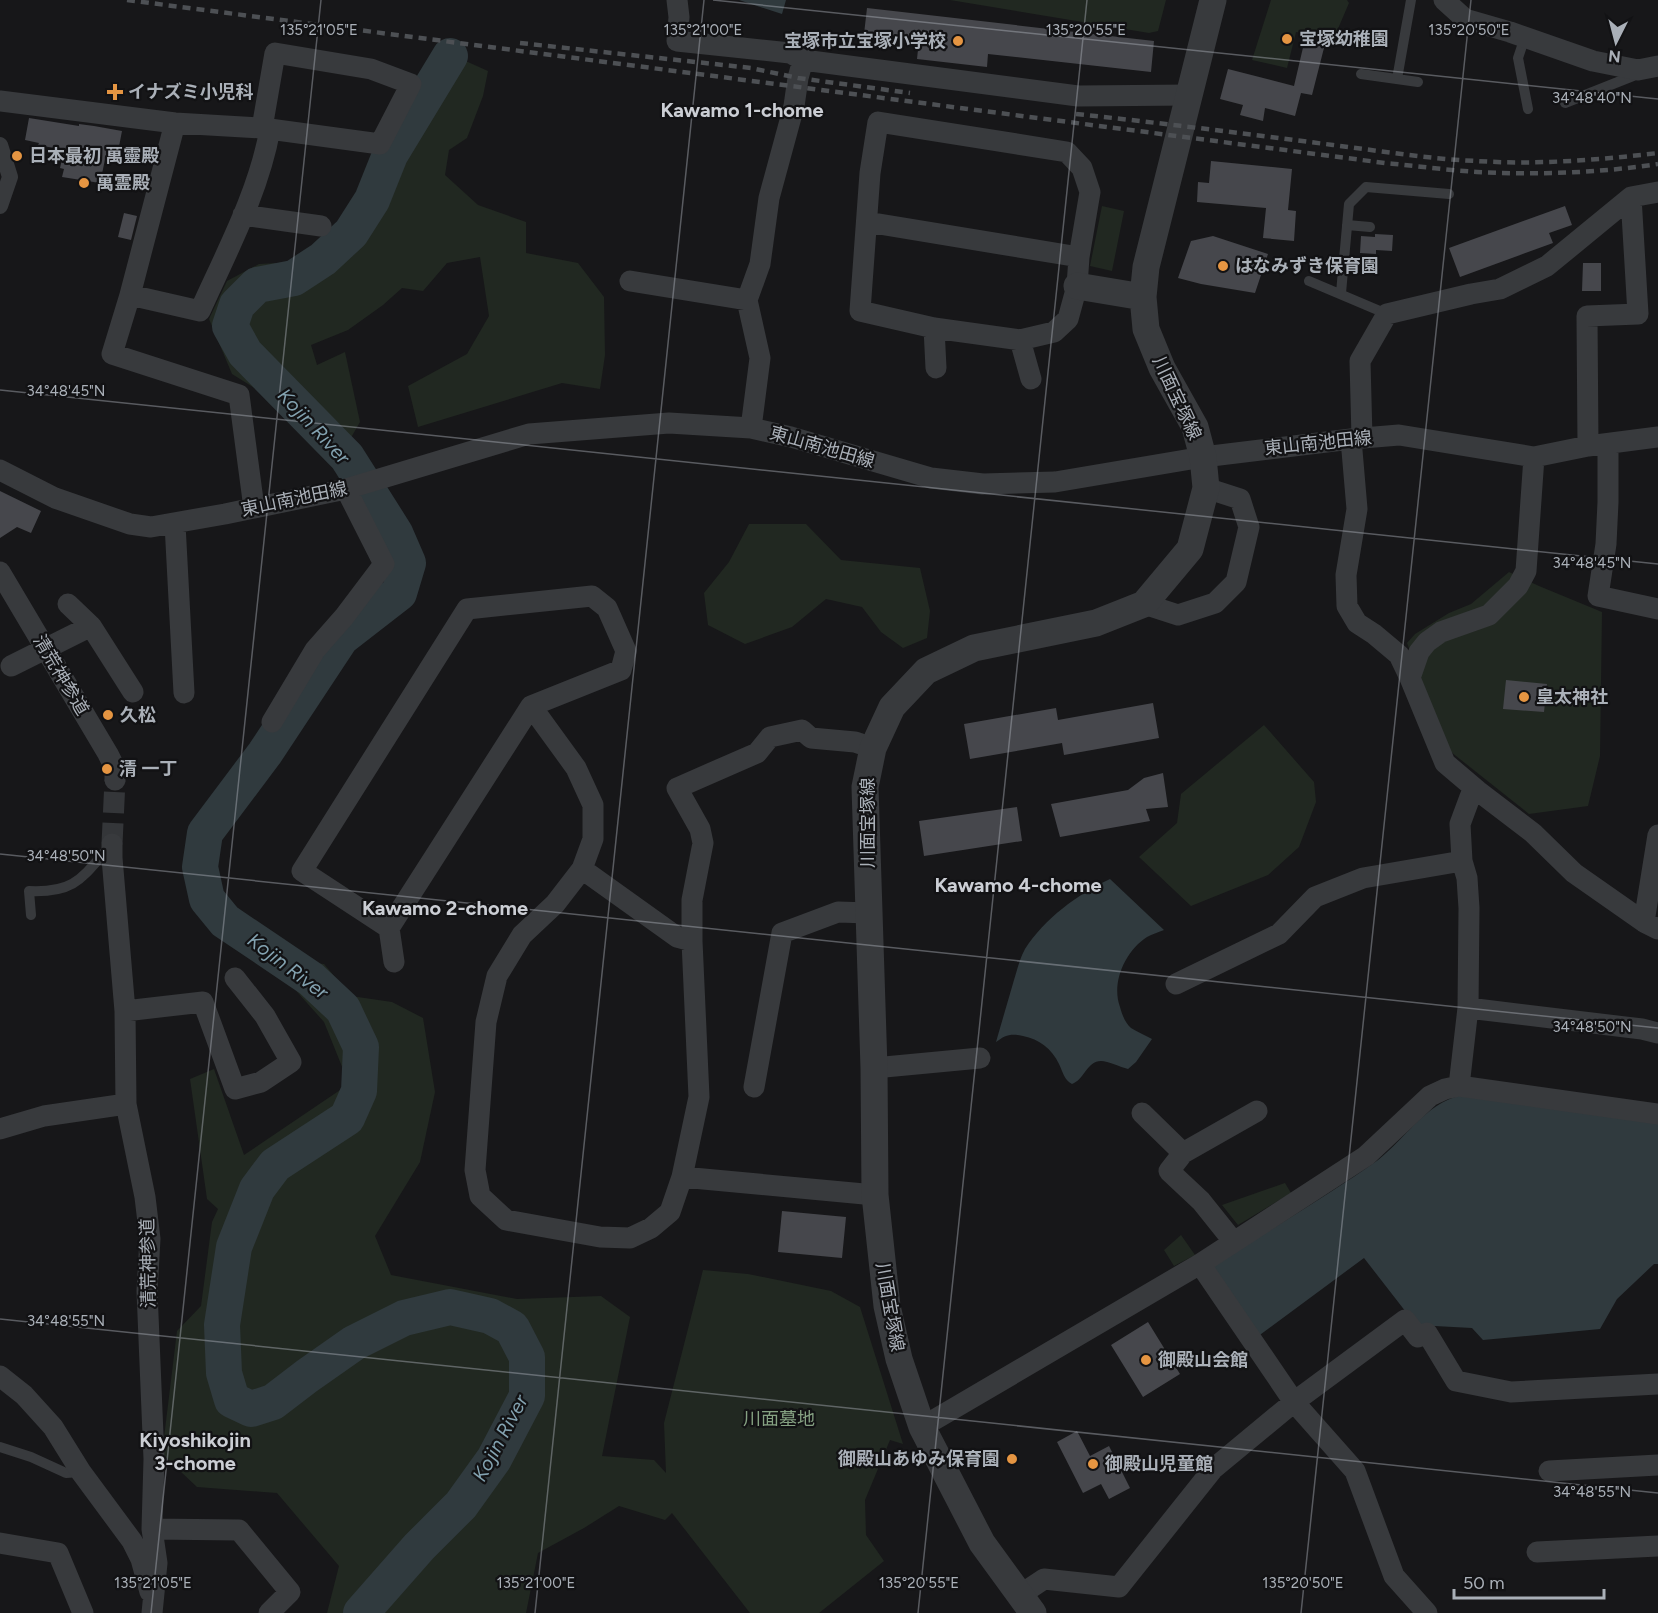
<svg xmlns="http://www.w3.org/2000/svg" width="1658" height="1613" font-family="Figtree,'Noto Sans JP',sans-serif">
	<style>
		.green { fill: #212821 }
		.water { fill: #303a3e }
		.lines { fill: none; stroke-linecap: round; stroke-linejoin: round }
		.river { stroke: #303a3e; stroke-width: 36 }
		.building { fill: #46474c }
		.minor-tunnel { stroke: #343639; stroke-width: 21; stroke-dasharray: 21 10; stroke-linecap: butt }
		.service { stroke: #383a3d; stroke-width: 10 }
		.pedestrian { stroke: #383a3d; stroke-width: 16 }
		.minor { stroke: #383a3d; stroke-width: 21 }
		.tertiary { stroke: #383a3d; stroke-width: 27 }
		.rail { stroke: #4d5054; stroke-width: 4.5; stroke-dasharray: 8 6; stroke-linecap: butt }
		.ticks { fill: none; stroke: #aab0b8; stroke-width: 1.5; stroke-opacity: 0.45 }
		.poi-dot { fill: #e59542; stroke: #121214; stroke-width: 2 }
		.labels { text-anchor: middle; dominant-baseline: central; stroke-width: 4.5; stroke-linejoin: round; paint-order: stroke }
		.poi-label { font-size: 18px; font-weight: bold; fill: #aab0b8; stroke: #121214; text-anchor: start }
		.street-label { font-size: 18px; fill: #aab0b8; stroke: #121214 }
		.park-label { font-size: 18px; fill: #85a182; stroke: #121214 }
		.neighbourhood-label { font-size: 20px; font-weight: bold; fill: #cbced4; stroke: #121214 }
		.water-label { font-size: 20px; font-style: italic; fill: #83a2b0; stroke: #121214 }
		.ticks-label { font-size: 15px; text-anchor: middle; fill: #aab0b8; stroke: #121214; stroke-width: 4.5; stroke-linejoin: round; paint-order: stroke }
	</style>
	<rect width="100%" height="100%" fill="#171719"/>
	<path class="green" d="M950,0H1166L1158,31L1149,33Z
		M1271,0H1347L1349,3L1334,38L1296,32L1287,68L1252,60Z
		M459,58L488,71L483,96L467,138L449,150L445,175L478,205L526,222V253L578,263L604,297L605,355L600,389L562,383L418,427L408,386L467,354L489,316L480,257L447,263L423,291L402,288L383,305L348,330L311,345L317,365L345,352L360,422L345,448L307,434L267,396L232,374L209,319L227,281L259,264L296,262L355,209L425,98Z
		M1102,206L1124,211L1112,271L1090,266Z
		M749,524H806L841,560L920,568L930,611L927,638L903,648L881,632L862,607L826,599L792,627L745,644L708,625L704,593L729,562Z
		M1509,572L1539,586L1602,612L1600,756L1588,806L1529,814L1446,748L1407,643L1415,634L1449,613L1471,604Z
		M1264,725L1314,782L1316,802L1299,847L1268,875L1191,906L1139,857L1177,823L1181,794Z
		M305,962L324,964L351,996L392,1002L423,1018L435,1092L420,1162L375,1236L391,1275L517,1299L601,1296L630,1317L602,1456L654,1460L666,1473L664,1423L703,1270L748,1274L831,1291L860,1307L903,1444L890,1440L865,1500L866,1535L884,1561L819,1613H750L672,1513L665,1520L619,1506L584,1528L538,1553L526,1613H327L339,1566L277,1493L197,1487L162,1454L177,1331L201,1306L212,1222L218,1209L207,1199L190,1079L214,1069L244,1155L349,1084L324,1022L291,985Z
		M1285,1183L1291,1193L1238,1225L1222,1205Z
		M1181,1235L1195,1255L1174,1266L1164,1250Z"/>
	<path class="water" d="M739,0H786L782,14Z
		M1110,879L1164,930C1159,932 1152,934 1147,937C1125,951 1111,983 1120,1007C1122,1014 1125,1023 1131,1028C1137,1032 1145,1035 1152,1039L1136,1062L1128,1069C1120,1067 1108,1061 1101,1061C1087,1061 1084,1080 1072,1084C1064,1080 1063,1072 1059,1064C1052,1049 1039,1039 1023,1036C1011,1033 1005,1035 996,1042C1002,1021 1008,1001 1014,980C1017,970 1020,958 1025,949C1045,918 1077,895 1110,879Z
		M1461,1095L1658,1122V1264H1654L1617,1299L1600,1329L1483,1340L1472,1328L1416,1325L1364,1258L1257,1337L1210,1266C1252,1242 1292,1217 1332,1191C1347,1181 1363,1171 1378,1160C1406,1138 1424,1105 1461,1095Z"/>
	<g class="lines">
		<path class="river" d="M361,1613L419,1547L461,1505L494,1459L527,1396V1357L512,1328L490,1316L450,1307L404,1318L354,1343L307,1376L273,1402L251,1409L232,1400L224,1373L222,1325L234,1247L257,1189L275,1165L347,1118L359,1091L361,1047L343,1009L311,979L225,921L207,899L200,867L205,833L265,753L341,638L399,593L408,563L395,533L347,457L245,353L230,326L237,305L257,285L294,278L323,259L351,233L372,200L390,155L450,56"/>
	</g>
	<path class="building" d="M867,8L1154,41L1151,72L988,54L987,67L917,59L919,40L864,34Z
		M1305,39L1325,44L1312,95L1301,93L1295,116L1265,108L1263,121L1240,115L1243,105L1220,99L1228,69L1294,86Z
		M29,118L79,126V124L94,126L122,131L117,157L106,155L100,183L62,177L64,169L60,168L64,150L38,145L39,143L25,140Z
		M1211,161L1292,169L1288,210L1296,211L1294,241L1263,238L1266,208L1197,202L1198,182L1209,183Z
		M1565,206L1572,225L1549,233L1553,243L1460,277L1449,248Z
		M124,213L137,216L131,240L118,237Z
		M1375,234L1393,235L1392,251L1376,250V254L1360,253L1361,236L1375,237Z
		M1213,236L1268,254L1255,293L1201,284L1178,278L1191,241Z
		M1583,263H1601V291H1582Z
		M0,491L41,511L31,533L17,527L0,538Z
		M1506,680L1547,684L1544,712L1503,709Z
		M1153,703L1159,738L1064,755L1062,743L970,759L964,724L1056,708L1058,720Z
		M1163,773L1168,807L1146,809L1150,821L1060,837L1051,804L1128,790L1144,778Z
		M1017,807L1022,841L924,856L919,821Z
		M782,1211L846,1217L842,1258L778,1252Z
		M1148,1322L1180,1374L1143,1397L1111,1345Z
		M1077,1431L1090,1456L1109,1446L1130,1488L1109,1499L1101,1484L1083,1493L1057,1442Z"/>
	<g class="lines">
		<path class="minor-tunnel" d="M112,844L115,780"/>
		<path class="service" d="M1525,37L1518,58L1528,109
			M1361,74L1418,82
			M1397,79L1411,0
			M1565,103L1633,76L1638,71
			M1347,225L1370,227
			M1309,281L1387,314
			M1341,293L1349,204L1366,187L1449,194
			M31,915L29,891C75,893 82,878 110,846
			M0,1447L31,1457L66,1473L81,1472"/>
		<path class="pedestrian" d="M0,145L10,177L0,206"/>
		<path class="minor" d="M677,0L679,17L677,41L790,53L803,60L1078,96L1190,95
			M1444,0L1465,19L1510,32L1593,61L1638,70L1658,66
			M0,101L175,123L262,128L380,144L411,84L371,69L275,53L262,128
			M878,122L1067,152L1082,168L1090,192L1079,257L1077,286L1068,319L1054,332L1020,340L934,328L860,311L870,173Z
			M175,123L130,295L200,311C226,253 259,192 270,129
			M243,215L321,226
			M867,222L1079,257
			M630,281L747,300
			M130,295L112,354L239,395L254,508
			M934,328L936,368
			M1020,340L1031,379
			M751,428L760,358L747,300L760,264L769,198L794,106L798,78L803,60
			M1362,438L1360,361L1387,314L1471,294L1500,289L1547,266L1631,197L1658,192
			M1351,439L1357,509L1346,575L1347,606L1357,623L1374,634L1399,655L1410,678
			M1608,444V502L1606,544L1598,596L1658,609
			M1588,446L1587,316L1638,314L1631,197
			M1534,457L1526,571L1518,586L1489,615L1441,632L1427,642L1419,652L1410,678L1445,763L1478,791L1533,833L1574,873L1644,922L1658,929
			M0,470L55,498L130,524L151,527L225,514L346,489L529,434L669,423L751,428L791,437L931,478L983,484L1055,482L1203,457L1351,439L1399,435L1534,457L1588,446L1658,437
			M175,524L184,693
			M0,572L108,754L115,768V780
			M68,604L91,626L133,692
			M1144,604L1178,615L1215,603L1236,582L1249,527L1240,499L1206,488
			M11,666L91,626
			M531,706L621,670L626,651L607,608L592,596L467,609L302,871L389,928L531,706L576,768L593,805V839L582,869L555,904L522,935L497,976L486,1022L475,1170L480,1196L506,1220L600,1237L630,1238L651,1228L670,1212L682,1177L699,1097L692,941V900L703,843L700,829L677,788L757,753L770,737L802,730L811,738L855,742L873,748
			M272,722L315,650L344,617L384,564L346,489
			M112,844V858L125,1011L126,1104L145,1197L150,1239L147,1291L154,1459L152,1529L157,1563L152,1613
			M582,869L677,937L692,941
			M1644,922L1658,835
			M389,928L394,962
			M1176,984L1279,934L1315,897L1363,878L1462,861
			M1468,1008L1642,1029L1658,1033
			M125,1011L203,1002L235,1089L261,1082L291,1062L265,1016L235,978
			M874,1068L980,1058
			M1459,1086L1658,1114
			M754,1087L782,933L838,912L869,913
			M1142,1113L1183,1153
			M0,1129L44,1116L126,1104
			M682,1177L875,1195
			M1233,1241L1201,1201L1169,1171L1183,1153L1257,1111
			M1200,1264L1294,1402L1355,1471L1394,1576L1427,1613
			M0,1376L24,1395L53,1427L81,1472L132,1541L141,1559L150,1592
			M922,1427L1200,1264L1366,1156L1430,1096L1445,1089L1459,1086L1468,1008L1469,908L1467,878L1462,861L1460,824L1470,797L1478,791
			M1549,1471L1658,1465
			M152,1529L239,1530L290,1592L269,1613
			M0,1543L58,1553L83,1613
			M1537,1552L1658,1546
			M1020,1595L1044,1579L1119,1587L1213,1469L1294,1402L1405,1320L1418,1337L1427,1333L1456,1381L1511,1392L1658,1384"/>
		<path class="tertiary" d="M1077,286L1143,297
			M1033,1613L982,1543L922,1427L899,1359L887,1306L875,1195L874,1068L865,787L873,748L892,707L926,671L974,648L1096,623L1144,604L1190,549L1206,488L1203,457L1195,427L1162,368L1146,329L1143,297L1146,267L1213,0"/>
		<path class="rail" d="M127,0L1385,163C1416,166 1447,170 1477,172C1537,175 1599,173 1658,164
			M520,43L751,68L798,78L910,93
			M1076,114C1162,123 1247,134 1333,145C1381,151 1429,159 1477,161C1537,165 1598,160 1658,153"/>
	</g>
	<path class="ticks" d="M713,0L1658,99M0,390L1658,564M0,854L1658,1028M0,1319L1658,1493M151,1613L321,0M535,1613L704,0M918,1613L1087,0M1301,1613L1471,0"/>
	<g class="poi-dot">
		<circle cx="1287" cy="39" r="6"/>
		<circle cx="958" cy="41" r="6"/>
		<path d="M112 83h6v6h6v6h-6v6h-6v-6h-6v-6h6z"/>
		<circle cx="17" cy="156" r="6"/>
		<circle cx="84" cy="183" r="6"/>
		<circle cx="1223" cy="266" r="6"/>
		<circle cx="1524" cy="697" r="6"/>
		<circle cx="108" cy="715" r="6"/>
		<circle cx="107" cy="769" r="6"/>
		<circle cx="1146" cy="1360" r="6"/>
		<circle cx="1012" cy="1459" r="6"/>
		<circle cx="1093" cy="1464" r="6"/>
	</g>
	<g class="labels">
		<g class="poi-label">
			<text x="1299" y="39">宝塚幼稚園</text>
			<text x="946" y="41" text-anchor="end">宝塚市立宝塚小学校</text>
			<text x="128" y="92">イナズミ小児科</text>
			<text x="29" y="156">日本最初 萬靈殿</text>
			<text x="96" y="183">萬霊殿</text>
			<text x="1235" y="266">はなみずき保育園</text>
			<text x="1536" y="697">皇太神社</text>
			<text x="120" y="715">久松</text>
			<text x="119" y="769">清 一丁</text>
			<text x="1158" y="1360">御殿山会館</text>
			<text x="1000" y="1459" text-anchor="end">御殿山あゆみ保育園</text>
			<text x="1105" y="1464">御殿山児童館</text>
		</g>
		<g class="street-label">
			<text transform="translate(1177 398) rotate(65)">川面宝塚線</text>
			<text transform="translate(1318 443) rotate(-6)">東山南池田線</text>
			<text transform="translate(822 447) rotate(16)">東山南池田線</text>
			<text transform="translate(294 499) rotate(-12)">東山南池田線</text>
			<text transform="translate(61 675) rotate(59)">清荒神参道</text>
			<text transform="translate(868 823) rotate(-90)">川面宝塚線</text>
			<text transform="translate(148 1263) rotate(-91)">清荒神参道</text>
			<text transform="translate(890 1307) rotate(80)">川面宝塚線</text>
		</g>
		<g class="park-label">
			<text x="779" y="1419">川面墓地</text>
		</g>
		<g class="neighbourhood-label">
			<text x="742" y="110">Kawamo 1-chome</text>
			<text x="1018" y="885">Kawamo 4-chome</text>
			<text x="445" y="908">Kawamo 2-chome</text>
			<text x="195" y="1440">Kiyoshikojin<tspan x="195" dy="23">3-chome</tspan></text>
		</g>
		<g class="water-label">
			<text transform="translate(314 426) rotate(47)">Kojin River</text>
			<text transform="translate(288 966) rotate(37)">Kojin River</text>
			<text transform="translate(500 1438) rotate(-62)">Kojin River</text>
		</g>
	</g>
	<g class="ticks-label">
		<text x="319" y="35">135°21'05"E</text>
		<text x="703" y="35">135°21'00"E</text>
		<text x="1086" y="35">135°20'55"E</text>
		<text x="1469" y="35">135°20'50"E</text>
		<text x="1592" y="103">34°48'40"N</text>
		<text x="66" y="396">34°48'45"N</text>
		<text x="1592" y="568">34°48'45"N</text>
		<text x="66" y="861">34°48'50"N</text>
		<text x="1592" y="1032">34°48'50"N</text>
		<text x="66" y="1326">34°48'55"N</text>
		<text x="1592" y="1497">34°48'55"N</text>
		<text x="153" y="1588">135°21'05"E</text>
		<text x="536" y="1588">135°21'00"E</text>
		<text x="919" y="1588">135°20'55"E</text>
		<text x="1303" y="1588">135°20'50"E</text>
	</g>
	<g transform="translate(1616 42) rotate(186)" stroke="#121214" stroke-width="4.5" paint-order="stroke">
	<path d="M0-4.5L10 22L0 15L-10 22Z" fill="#aab0b8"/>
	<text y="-9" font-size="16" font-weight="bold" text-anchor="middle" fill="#aab0b8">N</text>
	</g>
	<path d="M1454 1589v9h150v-9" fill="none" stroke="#aab0b8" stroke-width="3"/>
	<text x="1463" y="1589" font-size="18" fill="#aab0b8" stroke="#121214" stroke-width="4.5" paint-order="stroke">50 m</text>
</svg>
